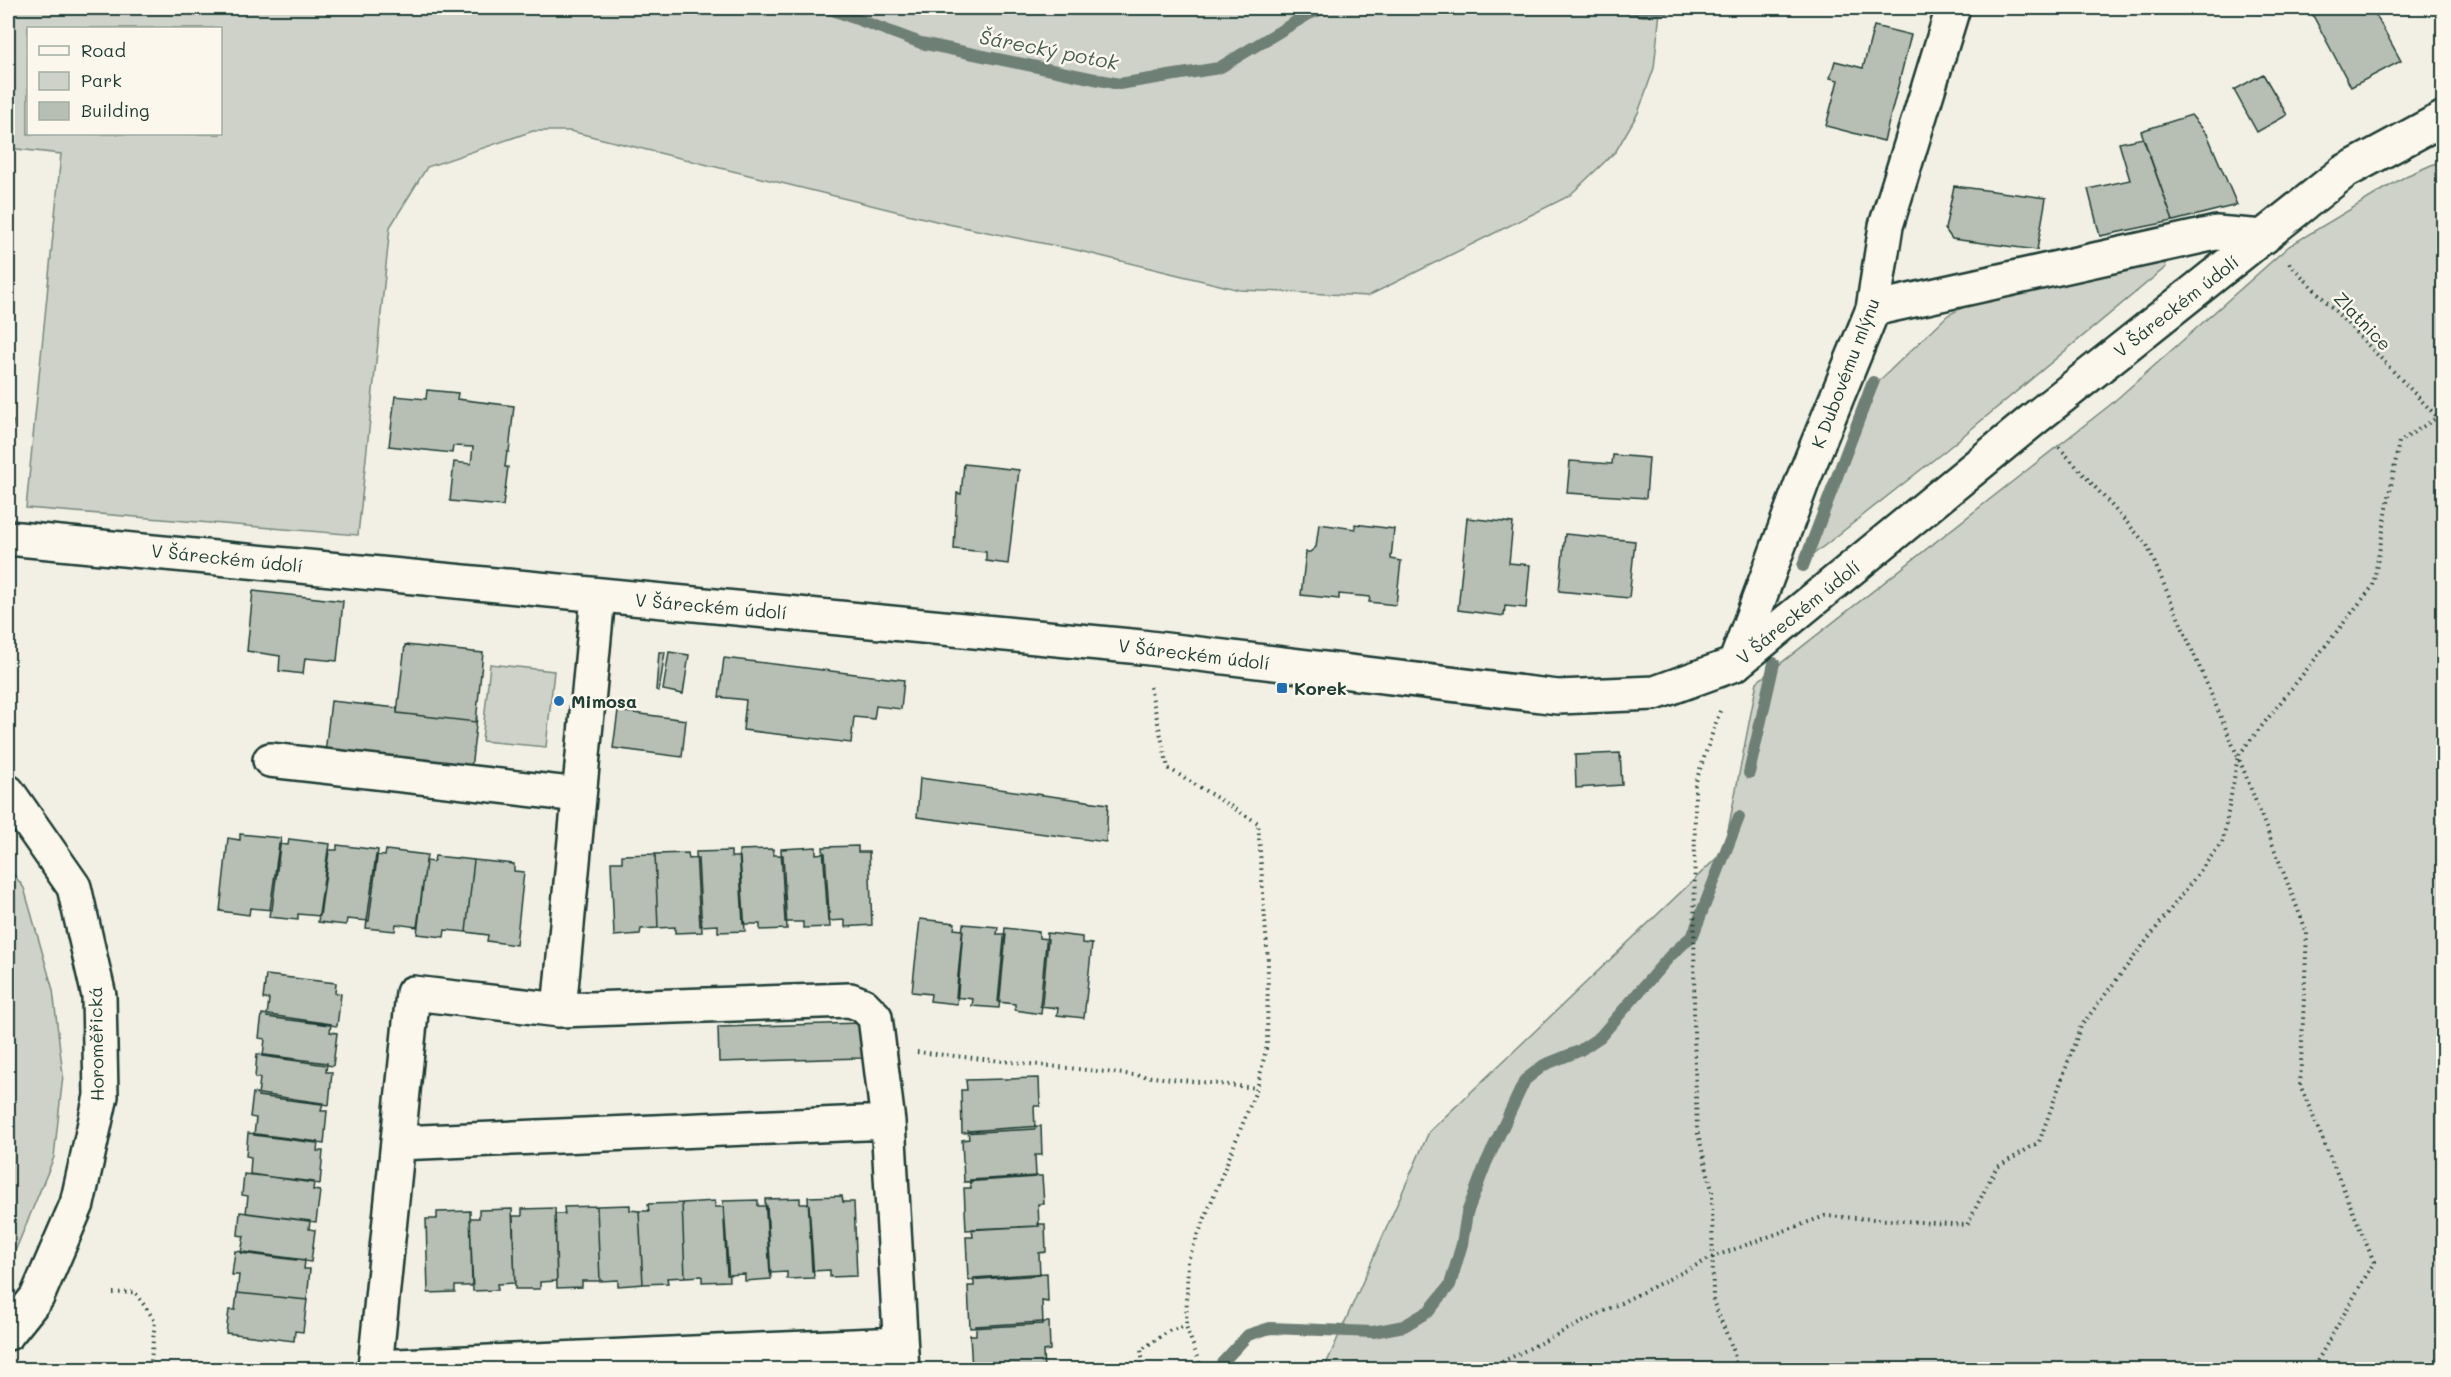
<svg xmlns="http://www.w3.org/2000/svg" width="2451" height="1377" font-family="Mali,sans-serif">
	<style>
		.green { fill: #cfd2c8; stroke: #77887e; stroke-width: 1.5; fill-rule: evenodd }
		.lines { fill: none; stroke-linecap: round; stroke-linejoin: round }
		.stream { stroke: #6e7f75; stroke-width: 12 }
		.building { fill: #b7beb3; stroke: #1f3d34; stroke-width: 1.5 }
		.minor-casing { stroke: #1f3d34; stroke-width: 38 }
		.tertiary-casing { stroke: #1f3d34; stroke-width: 38 }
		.secondary-casing { stroke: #1f3d34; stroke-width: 38 }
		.path { stroke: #1f3d34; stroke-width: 4; stroke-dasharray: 1.5 4.5; stroke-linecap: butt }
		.minor { stroke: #fbf7ec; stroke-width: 33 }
		.tertiary { stroke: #fbf7ec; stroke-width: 33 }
		.secondary { stroke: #fbf7ec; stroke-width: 33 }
		.poi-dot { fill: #1f6fb2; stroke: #fbf7ec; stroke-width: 2 }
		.labels { text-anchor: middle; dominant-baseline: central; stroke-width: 5; stroke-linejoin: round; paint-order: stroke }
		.street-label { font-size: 18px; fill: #1f3d34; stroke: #fbf7ec }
		.poi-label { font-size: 18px; font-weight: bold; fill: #1f3d34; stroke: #fbf7ec; text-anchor: start }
		.water-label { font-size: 20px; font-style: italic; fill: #465e55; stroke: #fbf7ec }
	</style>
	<rect width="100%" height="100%" fill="#f2f0e5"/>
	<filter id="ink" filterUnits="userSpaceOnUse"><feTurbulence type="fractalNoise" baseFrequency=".0167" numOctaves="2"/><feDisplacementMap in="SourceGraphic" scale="12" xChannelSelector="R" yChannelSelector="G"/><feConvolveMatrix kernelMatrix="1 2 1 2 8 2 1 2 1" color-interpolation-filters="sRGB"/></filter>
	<g filter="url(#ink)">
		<path class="green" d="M8,8H1653L1660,11L1654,68L1638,113L1616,151L1569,196L1368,296L1240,290L1076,250L948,224L570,131H533L427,167L390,227L358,535L26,508L61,154L8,148ZM28,28H220V134H28Z
			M2443,160V1369H1324L1429,1132L1724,851L1757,682L2110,405L2289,246L2406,176Z
			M2157,248L2166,267L1946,450L1805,561L1880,380L1948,315L2030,273Z
			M490,664L554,671L546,747L482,741Z
			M8,867L24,888L53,990L63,1075L54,1157L16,1249L8,1262Z"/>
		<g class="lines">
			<path class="stream" d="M827,8L921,43L1119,84L1219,68L1307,15L1325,8
				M1626,8L1645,11L1667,8
				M1803,566L1873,382
				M1749,773L1774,663
				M1222,1363L1248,1335L1270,1328L1373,1332L1404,1326L1429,1311L1450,1285L1462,1244L1467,1213L1486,1163L1525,1080L1544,1065L1579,1051L1600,1037L1670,956L1693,935L1739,817"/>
		</g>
		<path class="building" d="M2309,8H2372L2401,61L2351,87Z
			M1874,26L1911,35L1884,141L1826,126L1838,80L1830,78L1835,61L1863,68Z
			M2263,74L2287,115L2257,132L2234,90Z
			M2191,115L2207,134L2237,205L2173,221L2141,131Z
			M2143,138L2173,221L2100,236L2088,189L2130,180L2119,143Z
			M1954,186L2046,198L2037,250L1952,239L1945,229Z
			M427,390L458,393L457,399L514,406L509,452H507L505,467H508L503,506L450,501L454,462L471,464L473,447L453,446L452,453L389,446L395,396L426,399Z
			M8,420L13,421L9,462H8Z
			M1613,455L1649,458L1646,498L1567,493L1570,461L1612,464Z
			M964,464L1019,470L1008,564L986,561V552L954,549L957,493L961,494Z
			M1467,518L1513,523L1509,563L1530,565L1526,608L1505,606L1504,616L1458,610Z
			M1319,524L1355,529V524L1394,529L1391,559L1401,561L1396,605L1369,602L1370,597L1339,594V599L1301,595L1306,552H1310L1316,547Z
			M1565,534L1635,541L1629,598L1559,591Z
			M253,591L343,601L337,661L305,658L303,674L279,671L280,656L247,651Z
			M405,645L483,653L476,722L397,713Z
			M659,652H665L659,691L656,690Z
			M669,652L689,655L683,694L663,690Z
			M724,658L904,680L901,709L876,706L874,719L854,717L851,743L743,730L746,700L719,697Z
			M331,701L397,708V713L476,722L477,717L471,769L325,753Z
			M618,711L686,720L682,757L613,748Z
			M1620,753L1622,785L1576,788L1575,755Z
			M920,778L1108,804L1106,842L917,817Z
			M240,834L281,838L272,910L250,908L249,915L220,911L228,838L240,840Z
			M289,839L330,844L320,916L298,914V920L269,917L279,844L288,845Z
			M337,845L378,850L369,921L347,919L346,925L318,922L328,850H337Z
			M858,846V852H869L872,925L845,927V920L828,921L823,847Z
			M816,847V854L825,853L830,927L803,928V922H785L781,849Z
			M773,849V855H783L787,929L760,930V924H743L739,850Z
			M386,850L427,855L417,927L396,924L395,931L366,928L376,855L385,856Z
			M731,851V857H740L745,931L718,932V925L700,926L696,852Z
			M688,853L689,859L698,858L702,932L675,933V927L658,928L655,854Z
			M655,854L658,928L641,929L640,934L614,936L611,862H622V855Z
			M435,856L474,860L466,932L445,930L444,937L417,934L426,861L434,862Z
			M474,860L514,864V871L524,872L516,945L487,941L488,935L466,932Z
			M920,919L955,923L954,929L963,930L957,1004L930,1001L931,994L912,992Z
			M963,924L998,927L997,934H1006L999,1008L972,1006L973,999L956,997Z
			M1005,928L1039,932V938L1048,939L1041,1014L1015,1010V1004L998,1002Z
			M1047,933L1082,937V943L1092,944L1084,1018L1057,1015L1058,1008L1040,1006Z
			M266,975L336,983L335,993L341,994L337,1026L267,1017L269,999H263Z
			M262,1014L331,1024L330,1032L337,1033L333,1066L263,1056L265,1039L259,1038Z
			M861,1023L862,1058L719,1062L718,1027Z
			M257,1054L327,1063L326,1072H332L329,1105L258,1096L260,1078H255Z
			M1039,1078L1040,1106H1034L1035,1129L962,1133L961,1090H967L966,1080Z
			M253,1093L323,1103L321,1111H327L324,1144L254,1135L256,1118L250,1117Z
			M1041,1126L1042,1155H1035L1036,1177L964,1182L962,1140L969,1139L968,1131Z
			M248,1133L318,1142L317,1151H323L320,1184L250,1174L251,1157L246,1156Z
			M244,1174L314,1182L313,1190L320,1191L316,1222L246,1213L248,1196L242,1195Z
			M1037,1176H1042L1044,1204H1038L1039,1226L966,1230L964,1188H971L970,1180Z
			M842,1196L843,1202H854L857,1276L830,1277V1270L812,1271L808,1197Z
			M800,1198V1204H809L814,1278L787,1279V1272L770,1273L765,1199Z
			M758,1200V1206H767L771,1279L745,1281V1274L727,1275L723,1201Z
			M715,1201V1207H724L729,1281L702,1282V1276L685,1277L682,1203Z
			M682,1203L685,1277L667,1278L668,1283L643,1284L639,1211H649L648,1204Z
			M630,1205V1210L639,1211L643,1284L618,1286V1280L600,1281L597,1206Z
			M597,1206L600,1281H582V1287L557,1288L555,1214H565L564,1207Z
			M555,1208L557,1281L540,1282V1289H515L513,1216H522V1209Z
			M512,1209L515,1283L497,1284L498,1290L473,1291L470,1218H479V1210Z
			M470,1211L472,1286H455V1292L428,1293L426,1219H437V1212Z
			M240,1212L310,1221L309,1229L315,1230L311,1262L241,1253L244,1236L238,1235Z
			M1038,1224H1045L1046,1252L1039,1253L1040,1275L968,1280L966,1237H973L972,1229L1039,1226Z
			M235,1251L305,1260L304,1269H310L307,1300L237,1293L239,1275H232Z
			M1047,1273L1048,1302L1042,1301L1043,1324L970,1328L968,1286H974V1278Z
			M237,1293L307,1300L303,1332L295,1331L294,1341L226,1333L229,1310H235Z
			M1042,1322H1049L1050,1350L1043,1351L1044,1370H972L970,1335H976V1326Z"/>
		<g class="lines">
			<g class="minor-casing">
				<path id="minor" d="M1873,309L2216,233L2264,237
					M1735,664L1803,480L1873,309L1886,226L1953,8
					M270,760L579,795
					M559,1010L598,596
					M888,1122L875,1017L863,1005L850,1000L559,1010L413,993L375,1367L899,1344
					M398,1143L888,1122L902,1370"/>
			</g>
			<g class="tertiary-casing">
				<path id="tertiary" d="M8,538L1141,647L1558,697L1655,693L1735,664L2034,419L2344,172L2444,118"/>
			</g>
			<g class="secondary-casing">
				<path id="secondary" d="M8,792L74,887L99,996L101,1096L77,1204L37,1297L8,1333"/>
			</g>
			<path class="path" d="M2289,263L2444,424
				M2059,447L2147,545L2244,771L2307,933L2300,1085L2374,1262L2312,1370
				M1150,687L1168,768L1258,823L1268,962L1267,1045L1257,1088L1188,1260L1186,1326L1202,1370
				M1720,711L1695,784L1694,1033L1697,1130L1712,1190L1713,1301L1734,1352L1736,1370
				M917,1052L1257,1088
				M113,1293L135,1292L155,1321L150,1370
				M1144,1370L1141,1350L1169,1331L1186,1326
				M1486,1370L1713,1257L1825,1216L1967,1225L1996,1168L2039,1142L2081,1026L2223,841L2238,756L2373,586L2399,442L2444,413"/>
			<use href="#minor" class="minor"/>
			<use href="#tertiary" class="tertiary"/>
			<use href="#secondary" class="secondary"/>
		</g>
	</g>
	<g class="poi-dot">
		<rect x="1276" y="682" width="12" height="12" rx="3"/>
		<circle cx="559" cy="701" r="6"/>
	</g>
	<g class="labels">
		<g class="street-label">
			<text transform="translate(2176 306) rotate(-38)">V Šáreckém údolí</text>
			<text transform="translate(2363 321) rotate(46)">Zlatnice</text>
			<text transform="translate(1845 373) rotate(-69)">K Dubovému mlýnu</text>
			<text transform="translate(227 558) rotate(6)">V Šáreckém údolí</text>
			<text transform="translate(711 606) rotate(5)">V Šáreckém údolí</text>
			<text transform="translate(1798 612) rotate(-39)">V Šáreckém údolí</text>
			<text transform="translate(1194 654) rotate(7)">V Šáreckém údolí</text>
			<text transform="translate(96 1044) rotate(-91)">Horoměřická</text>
		</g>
		<g class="poi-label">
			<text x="1294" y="688">Korek</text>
			<text x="571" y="701">Mimosa</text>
		</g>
		<g class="water-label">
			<text transform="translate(1049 49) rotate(11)">Šárecký potok</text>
		</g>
	</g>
	<rect width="2451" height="1377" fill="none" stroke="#fbf7ec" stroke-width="30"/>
	<rect x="15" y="15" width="2421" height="1347" fill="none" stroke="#1f3d34" stroke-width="2" filter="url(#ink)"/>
	<rect x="27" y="27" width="195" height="108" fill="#fbf7ec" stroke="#a3ada2" stroke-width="1.5"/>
	<rect x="39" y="46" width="30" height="9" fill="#fbf7ec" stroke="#a3ada2" stroke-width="1.5"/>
	<text x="81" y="57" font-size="18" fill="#1f3d34">Road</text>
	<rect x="39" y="72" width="30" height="18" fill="#cfd2c8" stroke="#a3ada2" stroke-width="1.5"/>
	<text x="81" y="87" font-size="18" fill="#1f3d34">Park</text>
	<rect x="39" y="102" width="30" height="18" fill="#b7beb3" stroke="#a3ada2" stroke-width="1.5"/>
	<text x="81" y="117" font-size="18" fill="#1f3d34">Building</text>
</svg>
